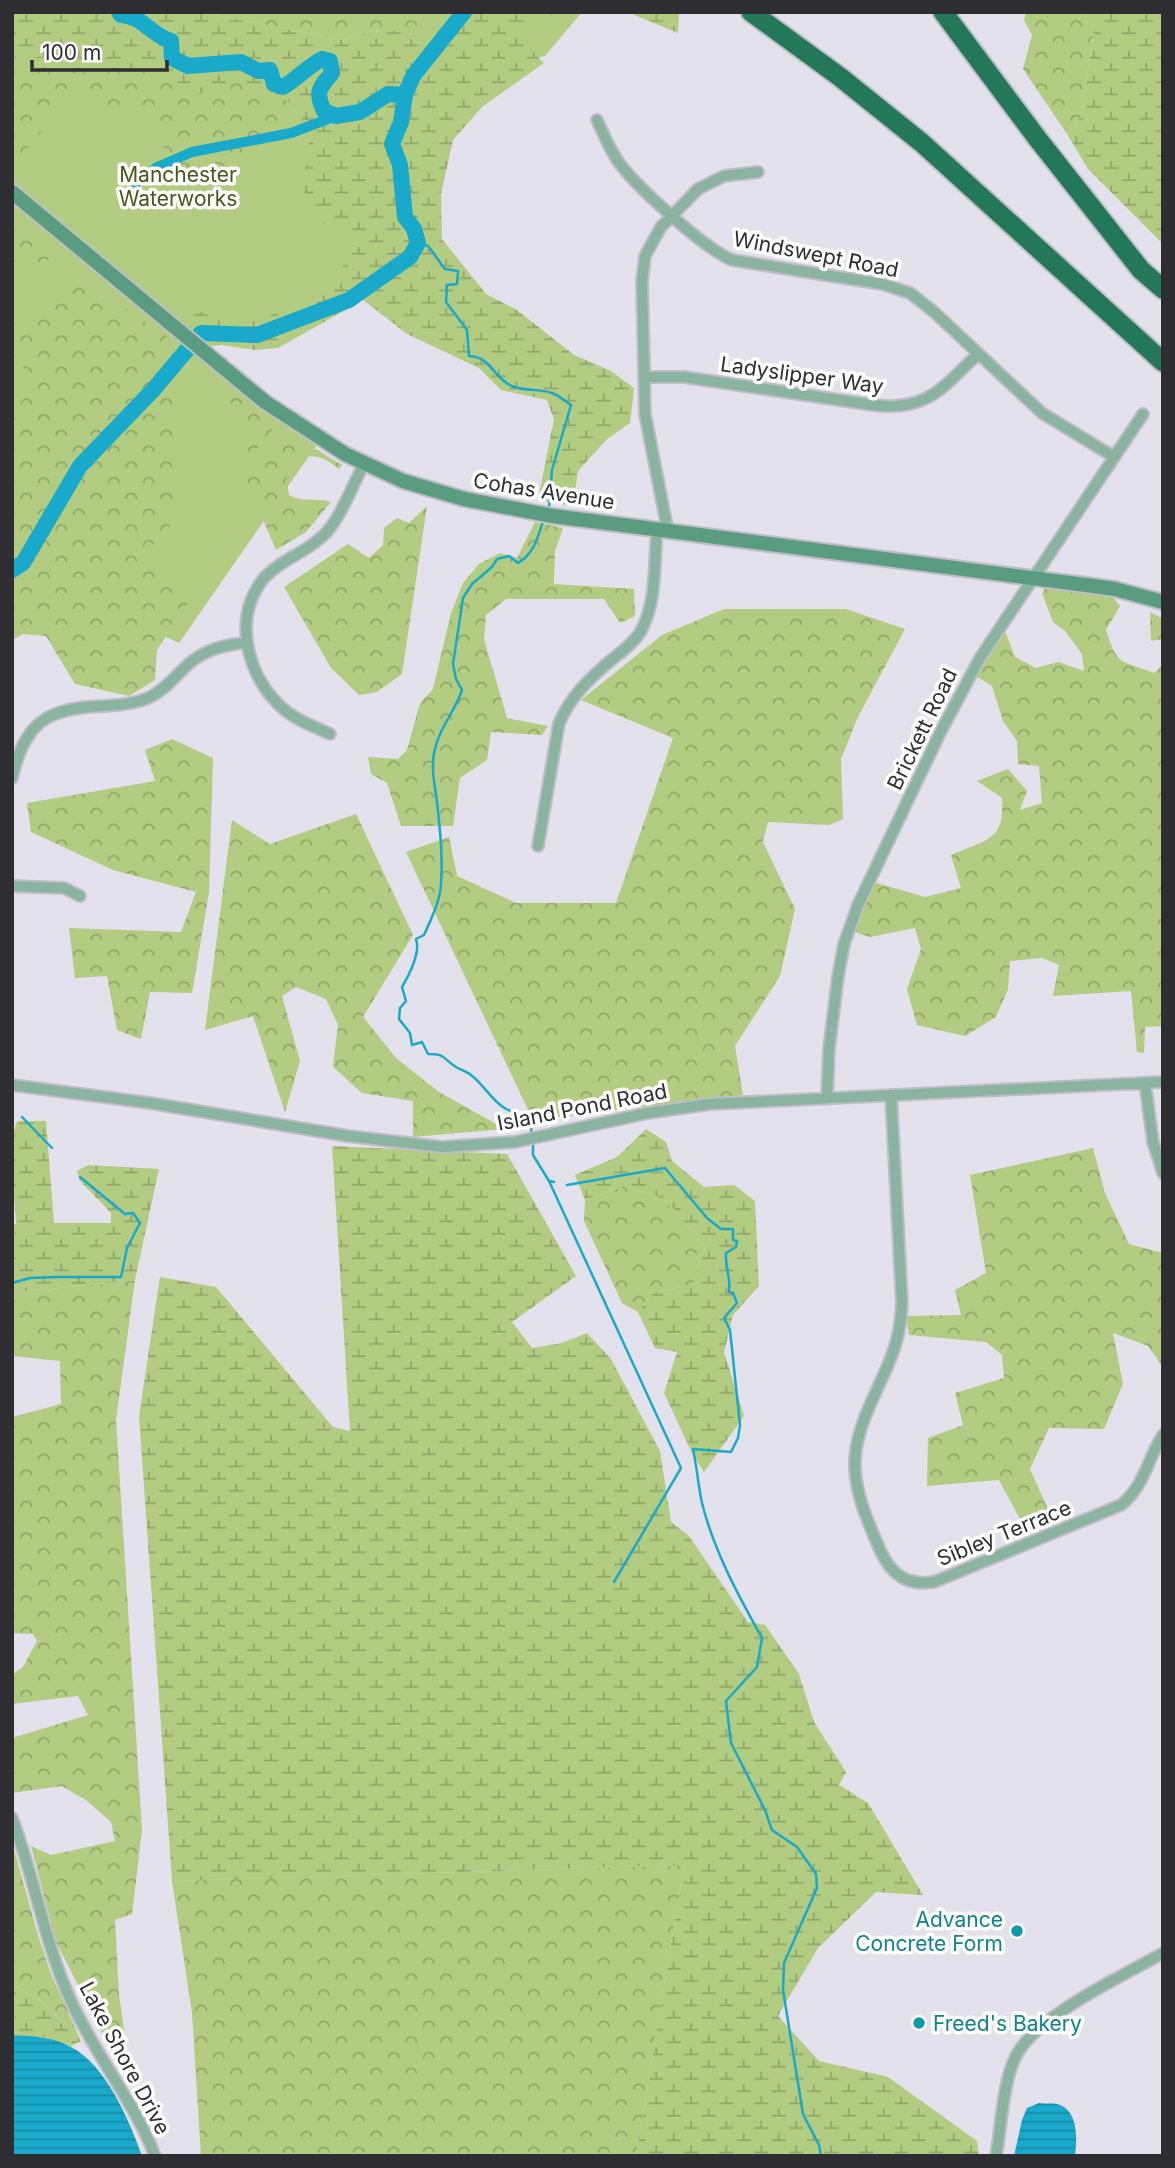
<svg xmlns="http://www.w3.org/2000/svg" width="1175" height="2168" font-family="Inter,sans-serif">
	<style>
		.green { fill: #b2cc81 }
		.forest { fill: url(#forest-crowns) }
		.wetland { fill: url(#wetland-marsh) }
		.water { fill: url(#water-rules) }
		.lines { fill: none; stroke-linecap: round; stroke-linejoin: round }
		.stream { stroke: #19a9cb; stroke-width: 2.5 }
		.canal { stroke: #19a9cb; stroke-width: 10 }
		.river { stroke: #19a9cb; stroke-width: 16 }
		.street-casing { stroke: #bfbdc6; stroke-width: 14 }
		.secondary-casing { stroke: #bfbdc6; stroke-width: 18 }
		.highway-casing { stroke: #bfbdc6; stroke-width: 23 }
		.street { stroke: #8ab4a0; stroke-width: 10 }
		.secondary { stroke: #5a9c7f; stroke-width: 14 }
		.highway { stroke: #227858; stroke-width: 19 }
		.culture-dot { fill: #0f9aa8; stroke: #fff; stroke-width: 2.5 }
		.labels { text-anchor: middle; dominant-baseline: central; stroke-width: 7; stroke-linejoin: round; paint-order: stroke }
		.park-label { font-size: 21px; fill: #455719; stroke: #fff }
		.street-label { font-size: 21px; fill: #2e2d31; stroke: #fff }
		.culture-label { font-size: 21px; fill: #0d838f; stroke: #fff; text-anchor: end }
	</style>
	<defs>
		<pattern id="forest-crowns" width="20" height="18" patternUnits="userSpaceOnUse" patternTransform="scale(1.75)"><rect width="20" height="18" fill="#b2cc81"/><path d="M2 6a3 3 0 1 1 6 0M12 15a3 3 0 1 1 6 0" fill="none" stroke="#91a66a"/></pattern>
		<pattern id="wetland-marsh" width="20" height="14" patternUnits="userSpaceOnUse" patternTransform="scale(1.75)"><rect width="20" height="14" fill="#b2cc81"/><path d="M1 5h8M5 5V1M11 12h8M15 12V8" fill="none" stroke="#91a66a"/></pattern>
		<pattern id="water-rules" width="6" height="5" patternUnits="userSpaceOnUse" patternTransform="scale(1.75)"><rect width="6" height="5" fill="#19a9cb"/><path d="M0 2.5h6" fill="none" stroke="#178aa5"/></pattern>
	</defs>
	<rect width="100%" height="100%" fill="#e3e1eb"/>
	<path class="green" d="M408,12H582L545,56L443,79L399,251L265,341L211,346L203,356L318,443L179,643L12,567V46L356,48Z"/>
	<path class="forest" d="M201,12H435L410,30L368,32L342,40Z
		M1026,12H1078L1095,23L1081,116L1067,134L1023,69L1032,35L1024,20Z
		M58,54L178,79L200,94C209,90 222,82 231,81C256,81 280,96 299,109L233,159L186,206L153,119L72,96L12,166V64Z
		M12,212L58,254C43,268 27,259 12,269Z
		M81,279L168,337L177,449L176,520L145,553L188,603L157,650L155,680L129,696L75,684L46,636L23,634L12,640V415L35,383L12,353V325Z
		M236,387L279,421L259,447L239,459L245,430L230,401Z
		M298,438L342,465L339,469C318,452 309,454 285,464L289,495C302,503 316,497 331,502L306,532L276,550L243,472Z
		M427,506L402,674L377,692L359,695L331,668L284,587L348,544L369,558L383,545L384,528L397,518L409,523Z
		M535,522L563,528L555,551L554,584L634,589L635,616L620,623L604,599H506L486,615L484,639L507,718L548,726L542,735L491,732L487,760L460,778L453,826H401L387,783L371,774L368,757L398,759L407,750L420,703L433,689L451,613L463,583L479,564L500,553L517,558Z
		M1046,586L1111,595L1120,606L1106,630C1118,667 1119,659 1154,673L1163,665V1026L1145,1027L1144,1053L1137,1052L1131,991L1053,996L1059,965L1042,958L1010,961L1008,989L996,1017L965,1036L917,1025L907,989L921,949L915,928L870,937L848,930L870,881L925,897L961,888L951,855C986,839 1005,842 1002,798L977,781L1008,769L1027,791L1020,810L1042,803L1039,766L1018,764L1017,741L1003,721L992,686L971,673L999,627L1005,631L1015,657L1036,668L1058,662L1084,671L1082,654L1065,631L1053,622L1042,593Z
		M724,609H846L905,629L858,717L841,759L843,819L829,825L768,822L763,842L795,909L780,976L735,1046L743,1095L533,1120L406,852L449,837L457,876L516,903H616L673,738L581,700L662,635Z
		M1150,612L1163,619V639L1151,641Z
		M172,739L213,758L209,892L192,993L150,992L141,1039L117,1030L107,976L75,978L69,928L181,932L196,892L113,870L31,832L27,803L155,781L145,750Z
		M356,814L413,935L363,1017L396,1058L439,1092L505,1129L413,1137V1101L362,1093L333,1067L338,1025L326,999L296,987L282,996L300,1061L285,1112L253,1016L205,1030L232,820L270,844Z
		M1093,1148L1105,1193L1129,1244L1163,1253V1367L1148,1346L1113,1333L1123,1384L1104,1429L1049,1428L1030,1469L1052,1518L1027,1532L999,1480L927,1486L928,1438L963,1425L955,1393L1004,1378L1002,1355L986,1342L909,1335L906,1316L961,1315L955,1290L986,1273L970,1175Z
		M624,1186L657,1196L674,1209L705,1247L693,1284L653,1293L638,1312L622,1303L584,1221L585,1200Z
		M135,1280L116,1420L142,1830L132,1914L115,1920L119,1994L130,2074L120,2071L93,2014L56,1942L31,1846L51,1855L115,1841L111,1822L87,1801L62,1786L12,1793V1738L88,1715L78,1696L12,1704V1675L23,1667L37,1641L33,1634L12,1633V1417L61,1404L60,1361L12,1356V1293Z
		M12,1842L38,1935L51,1974L81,2041L44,2003L12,1984Z
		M684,1865L636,2156H201L192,2013L172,1881Z"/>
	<path class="wetland" d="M12,12H201L342,40L368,32L410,30V39L423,41L481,12H559L512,31L544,63L483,106L453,140L441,194L442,239L486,294L517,310L574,355L611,371L634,388L630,423L607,439L578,471L573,506L538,500L554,419L547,400L501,390L479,368L407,334L363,300L278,348L255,350L208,343L190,328L188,316L201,312L238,327C286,308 338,299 353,242L347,230L320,222L306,201L302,178L311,150L299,109L284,98L256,86L230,81L200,94L177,89L178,79L58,54L12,64Z
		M627,12H677L679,14L678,33Z
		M1078,12H1163V244L1088,169L1067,134L1081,116L1095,24Z
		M17,1121H46L54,1223H111V1213L80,1181L77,1171L88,1165L159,1169L135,1280L12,1293V1224H16C15,1193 6,1150 17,1121Z
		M646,1129L666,1142L672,1161L704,1187L734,1185L755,1201L759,1286L733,1315L724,1352L744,1416L704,1472L692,1453L664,1393L677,1352L655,1348L638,1312L653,1293L693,1284L705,1247L674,1209L657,1196L624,1186L585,1200L575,1175L617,1157Z
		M332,1146L507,1154L576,1276L512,1322L532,1348L562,1343L587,1333L611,1359L660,1451L671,1522L689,1536L748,1622L765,1625L799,1674L814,1722L846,1772L839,1785L868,1803L923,1895L876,1892L818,1948L778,2016L819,2061L888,2077L977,2141L979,2156H636L684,1865L172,1881L139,1416L160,1277L216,1287L333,1427L350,1431Z
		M12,1984L44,2003L81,2041L71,2046L47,2038L12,2035Z"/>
	<path class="water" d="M12,2035C32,2036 54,2037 71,2047C106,2065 129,2120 142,2156H12Z
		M1039,2103C1045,2104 1052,2103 1057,2104C1079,2110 1077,2139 1075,2156H1014L1022,2120L1027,2108Z"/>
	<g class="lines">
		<path class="stream" d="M418,243L428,246L445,269L458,271L457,284L447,285L446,302L467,330L469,356C490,357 492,374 508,384C521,392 538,388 552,393C558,395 565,401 571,405L552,470L549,507
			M22,1117L52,1148
			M531,1131L532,1124C524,1113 513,1114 503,1107C491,1099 483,1084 471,1075C467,1072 461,1070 456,1067C442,1058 446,1054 428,1054L422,1042L412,1045L410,1033L399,1019L400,1008L406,1001L402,987C409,975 421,953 416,939L424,935C431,919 440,902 441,884C443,857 440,829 437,802C435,786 431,770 434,753C438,729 455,712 462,690L456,679L453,664L463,598L472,584L492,567L497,559L509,556L518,563C534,554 538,537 543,521
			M533,1144V1155L549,1181L554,1182
			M549,1181L681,1468L614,1582
			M567,1185L665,1168L707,1218L721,1229H733V1240L737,1241L736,1247L726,1253C725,1266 731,1279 729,1292L733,1293L737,1303L724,1318L730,1330L740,1425L738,1438L731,1452L693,1449C697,1467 698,1485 702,1503C714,1551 738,1595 762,1638L757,1667L726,1701L731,1743L765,1810L772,1830L797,1847L816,1874L817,1888L784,1963L783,1990L803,2114L819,2145L821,2156
			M12,1283L30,1278L56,1277H121L127,1248L140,1223L133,1213L125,1214L80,1177"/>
		<path class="canal" d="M136,183L157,167L192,152L291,133L336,116"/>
		<path class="river" d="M119,12L121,15C145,17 150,35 171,41L172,58L188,66L241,62L258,71L270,70L274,84L283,87C298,78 307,67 322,59L330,61L332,73C319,88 315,92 324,111L336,116L360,112L388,94L405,95
			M12,570L23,563L80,466L153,390L201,333L257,335L349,300L410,257L418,243L414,229L405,217L400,165L392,144L401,122L405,95L413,76L464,12"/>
		<g class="street-casing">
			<path id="street" d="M597,120C604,135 610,151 620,164C638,188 705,249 732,260L882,284L910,293L934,312L1042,413L1114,457
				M644,377H684L873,405C927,412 942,388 978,354
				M668,532L645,414L642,281L645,256L661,227L698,189L724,176L758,172
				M330,734C313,726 293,719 279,705C248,674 233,621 261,582C276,561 307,553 325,534C341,517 353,484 364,464
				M12,778C25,722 47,708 103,706C118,705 136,704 150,697C169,688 179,670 195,659C211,648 228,644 246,643
				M538,846L559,723C571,696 588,680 610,661C621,652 634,643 641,631C657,602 654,562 657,530
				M12,886L64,888L80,896
				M1145,1083L1153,1142L1163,1173
				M12,1085L150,1103L348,1136L442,1147L515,1142L648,1113L710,1104L1163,1082
				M891,1095L902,1303C901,1318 900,1332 895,1346C883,1385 853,1425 855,1468C856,1496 869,1524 880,1550C891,1574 906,1586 934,1582L1121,1505C1145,1486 1147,1459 1163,1435
				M827,1098L829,1049L838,976L844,944L858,905L940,733L980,658L1143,414
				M12,1818C35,1878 44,1942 71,2001C95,2055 134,2101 155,2156
				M996,2156C1001,2128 1003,2081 1016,2056C1037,2015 1121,1977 1163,1953"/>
		</g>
		<g class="secondary-casing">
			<path id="secondary" d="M12,192L265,402L345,454L403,481L464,499L553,516L1086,585L1115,589L1163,602"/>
		</g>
		<g class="highway-casing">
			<path id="highway" d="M751,12L840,77L922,143L1163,362
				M943,12L1037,138L1141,270L1163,289"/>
		</g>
		<use href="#street" class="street"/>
		<use href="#secondary" class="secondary"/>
		<use href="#highway" class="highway"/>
	</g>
	<g class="culture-dot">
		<circle cx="1017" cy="1931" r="7"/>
		<circle cx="919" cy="2023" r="7"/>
	</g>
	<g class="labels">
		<g class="park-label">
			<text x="178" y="174">Manchester<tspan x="178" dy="24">Waterworks</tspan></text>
		</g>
		<g class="street-label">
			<text transform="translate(816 254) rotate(11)">Windswept Road</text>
			<text transform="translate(802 375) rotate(8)">Ladyslipper Way</text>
			<text transform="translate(544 491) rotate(9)">Cohas Avenue</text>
			<text transform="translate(922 729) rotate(-64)">Brickett Road</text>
			<text transform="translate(582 1107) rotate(-11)">Island Pond Road</text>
			<text transform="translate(1004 1533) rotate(-22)">Sibley Terrace</text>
			<text transform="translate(125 2058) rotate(62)">Lake Shore Drive</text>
		</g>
		<g class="culture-label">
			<text x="1003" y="1919">Advance<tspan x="1003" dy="24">Concrete Form</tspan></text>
			<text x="933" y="2023" text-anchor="start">Freed's Bakery</text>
		</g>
	</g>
	<rect width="1175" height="2168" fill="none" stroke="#2e2d31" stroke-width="28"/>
	<path d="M32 60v10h135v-10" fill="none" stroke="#2e2d31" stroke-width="3.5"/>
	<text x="42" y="60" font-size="21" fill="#2e2d31" stroke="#ffffff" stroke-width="5" paint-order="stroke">100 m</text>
</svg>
